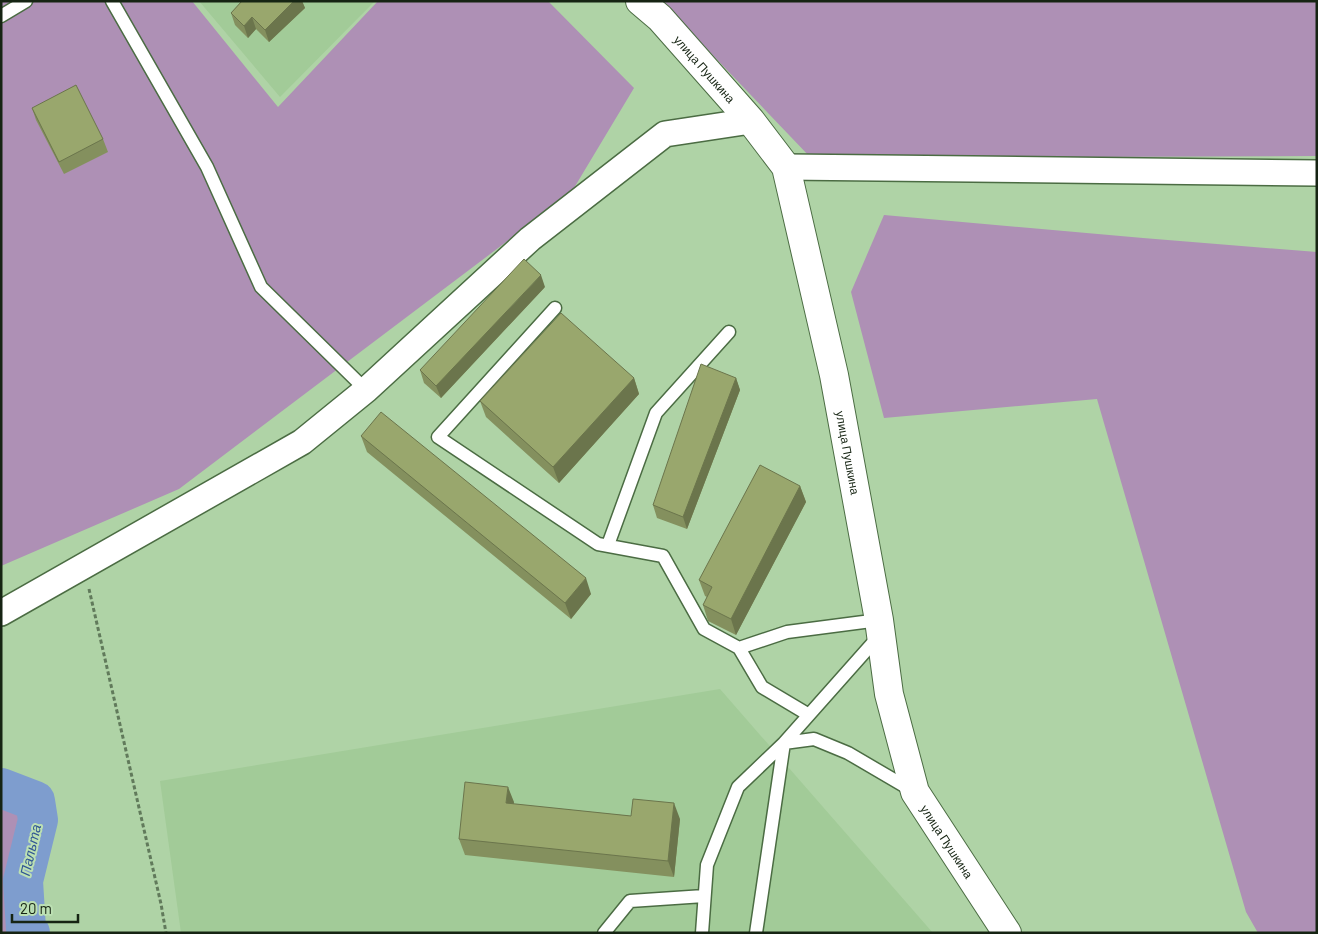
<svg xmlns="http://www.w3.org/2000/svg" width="1318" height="934" font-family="Barlow,sans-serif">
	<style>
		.built { fill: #a2cb98 }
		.green { fill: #ae90b5 }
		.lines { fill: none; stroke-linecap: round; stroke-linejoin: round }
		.river { stroke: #7e9dce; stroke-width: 40 }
		.lane-casing { stroke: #4b6c43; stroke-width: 15 }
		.street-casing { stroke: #4b6c43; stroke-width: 28 }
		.secondary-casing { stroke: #4b6c43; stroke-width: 30 }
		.path { stroke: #617a5b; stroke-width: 3; stroke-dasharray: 4 2.5; stroke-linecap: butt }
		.lane { stroke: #fff; stroke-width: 12 }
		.street { stroke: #fff; stroke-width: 25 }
		.secondary { stroke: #fff; stroke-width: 28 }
		.wall { fill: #84905e }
		.shaded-wall { fill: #6b754c }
		.building { fill: #99a76d; stroke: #6b754c }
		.labels { text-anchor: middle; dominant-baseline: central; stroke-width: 4; stroke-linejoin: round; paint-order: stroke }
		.street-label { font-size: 12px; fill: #162413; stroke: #bce0b3 }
		.water-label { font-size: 14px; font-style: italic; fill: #2f5593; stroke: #bce0b3 }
	</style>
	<rect width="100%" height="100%" fill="#afd3a6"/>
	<path class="built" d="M199,1H375L280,97Z
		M720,689L933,933H181L160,781Z"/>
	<path class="green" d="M1,1H192L278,107L378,1H548L634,88L571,193L179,489L1,566Z
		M661,1H1317V156L811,158Z
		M884,215L1143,238L1317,252V933H1258L1246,912L1097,399L884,418L851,292Z
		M35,801L38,820L23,881L26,929L30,933H1V806Z"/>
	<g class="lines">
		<path class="river" d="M1,788L35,801L38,820L23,881L26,929L30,933"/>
		<g class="lane-casing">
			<path id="lane" d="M112,1L207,167L261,287L366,390
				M1,16L26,1
				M555,308L438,437L598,544L663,556L704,629L739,648
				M608,545L656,413L729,332
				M879,636L784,743L814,739L848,753L913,791
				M809,715L762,687L739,648L787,632L879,620
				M604,933L630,901L704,896
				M702,933L707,865L738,787L784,743
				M756,933L784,743"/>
		</g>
		<g class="street-casing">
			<path id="street" d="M786,167L1317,173
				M1,613L302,442L366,390L530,239L665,134L751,121"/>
		</g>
		<g class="secondary-casing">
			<g id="secondary">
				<path id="s1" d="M640,1L660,18L751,121L786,167L834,375L879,620L889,694L915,792L1007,933"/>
			</g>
		</g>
		<path class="path" d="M89,589L161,904L166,933"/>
		<use href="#lane" class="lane"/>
		<use href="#street" class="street"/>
		<use href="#secondary" class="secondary"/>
	</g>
	<path class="wall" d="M242,1H302L305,8L269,42L256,29L248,38L235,25L231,13Z
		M32,108L103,139L108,152L64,174L36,120Z
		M545,287L441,398L424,383L420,370Z
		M634,378L639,394L559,483L486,417L480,401Z
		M736,378L740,390L687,529L657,518L653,505Z
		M361,436L591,594L571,619L367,452Z
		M800,486L806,502L736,635L708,621L703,605L707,597L705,596L699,580Z
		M514,802L513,804L631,816L680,819L674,877L465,855L459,839Z"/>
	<path class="shaded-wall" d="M294,1H302L305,8L269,42L265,30Z
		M252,17L256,29L248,38L244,26Z
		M541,275L545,287L441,398L436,386Z
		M634,378L639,394L559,483L553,467Z
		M736,378L740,390L687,529L683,517Z
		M800,486L806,502L736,635L731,619Z
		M586,578L591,594L571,619L565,603Z
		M508,787L514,802L512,819L506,803Z
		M674,803L680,819L674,877L668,861Z"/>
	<path class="building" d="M242,1H294L265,30L252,17L244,26L231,13Z
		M76,85L103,139L59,162L32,108Z
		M524,259L541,275L436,386L420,370Z
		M561,313L634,378L553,467L480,401Z
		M701,364L736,378L683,517L653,505Z
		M381,412L586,578L565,603L361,436Z
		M760,465L800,486L731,619L703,605L712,587L699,580Z
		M465,782L508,787L506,803L631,816L633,799L674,803L668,861L459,839Z"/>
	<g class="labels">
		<g class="street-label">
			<text stroke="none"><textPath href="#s1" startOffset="94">улица Пушкина</textPath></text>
			<text stroke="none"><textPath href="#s1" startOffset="514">улица Пушкина</textPath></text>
			<text stroke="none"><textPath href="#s1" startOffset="919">улица Пушкина</textPath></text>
		</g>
		<g class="water-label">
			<text transform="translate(30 850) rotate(-77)">Пальта</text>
		</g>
	</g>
	<rect width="1318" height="934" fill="none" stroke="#162413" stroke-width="5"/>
	<path d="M12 914v8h66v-8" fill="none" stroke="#162413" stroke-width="2.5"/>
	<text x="20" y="914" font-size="15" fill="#162413" stroke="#bce0b3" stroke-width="4" paint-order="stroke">20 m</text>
</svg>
